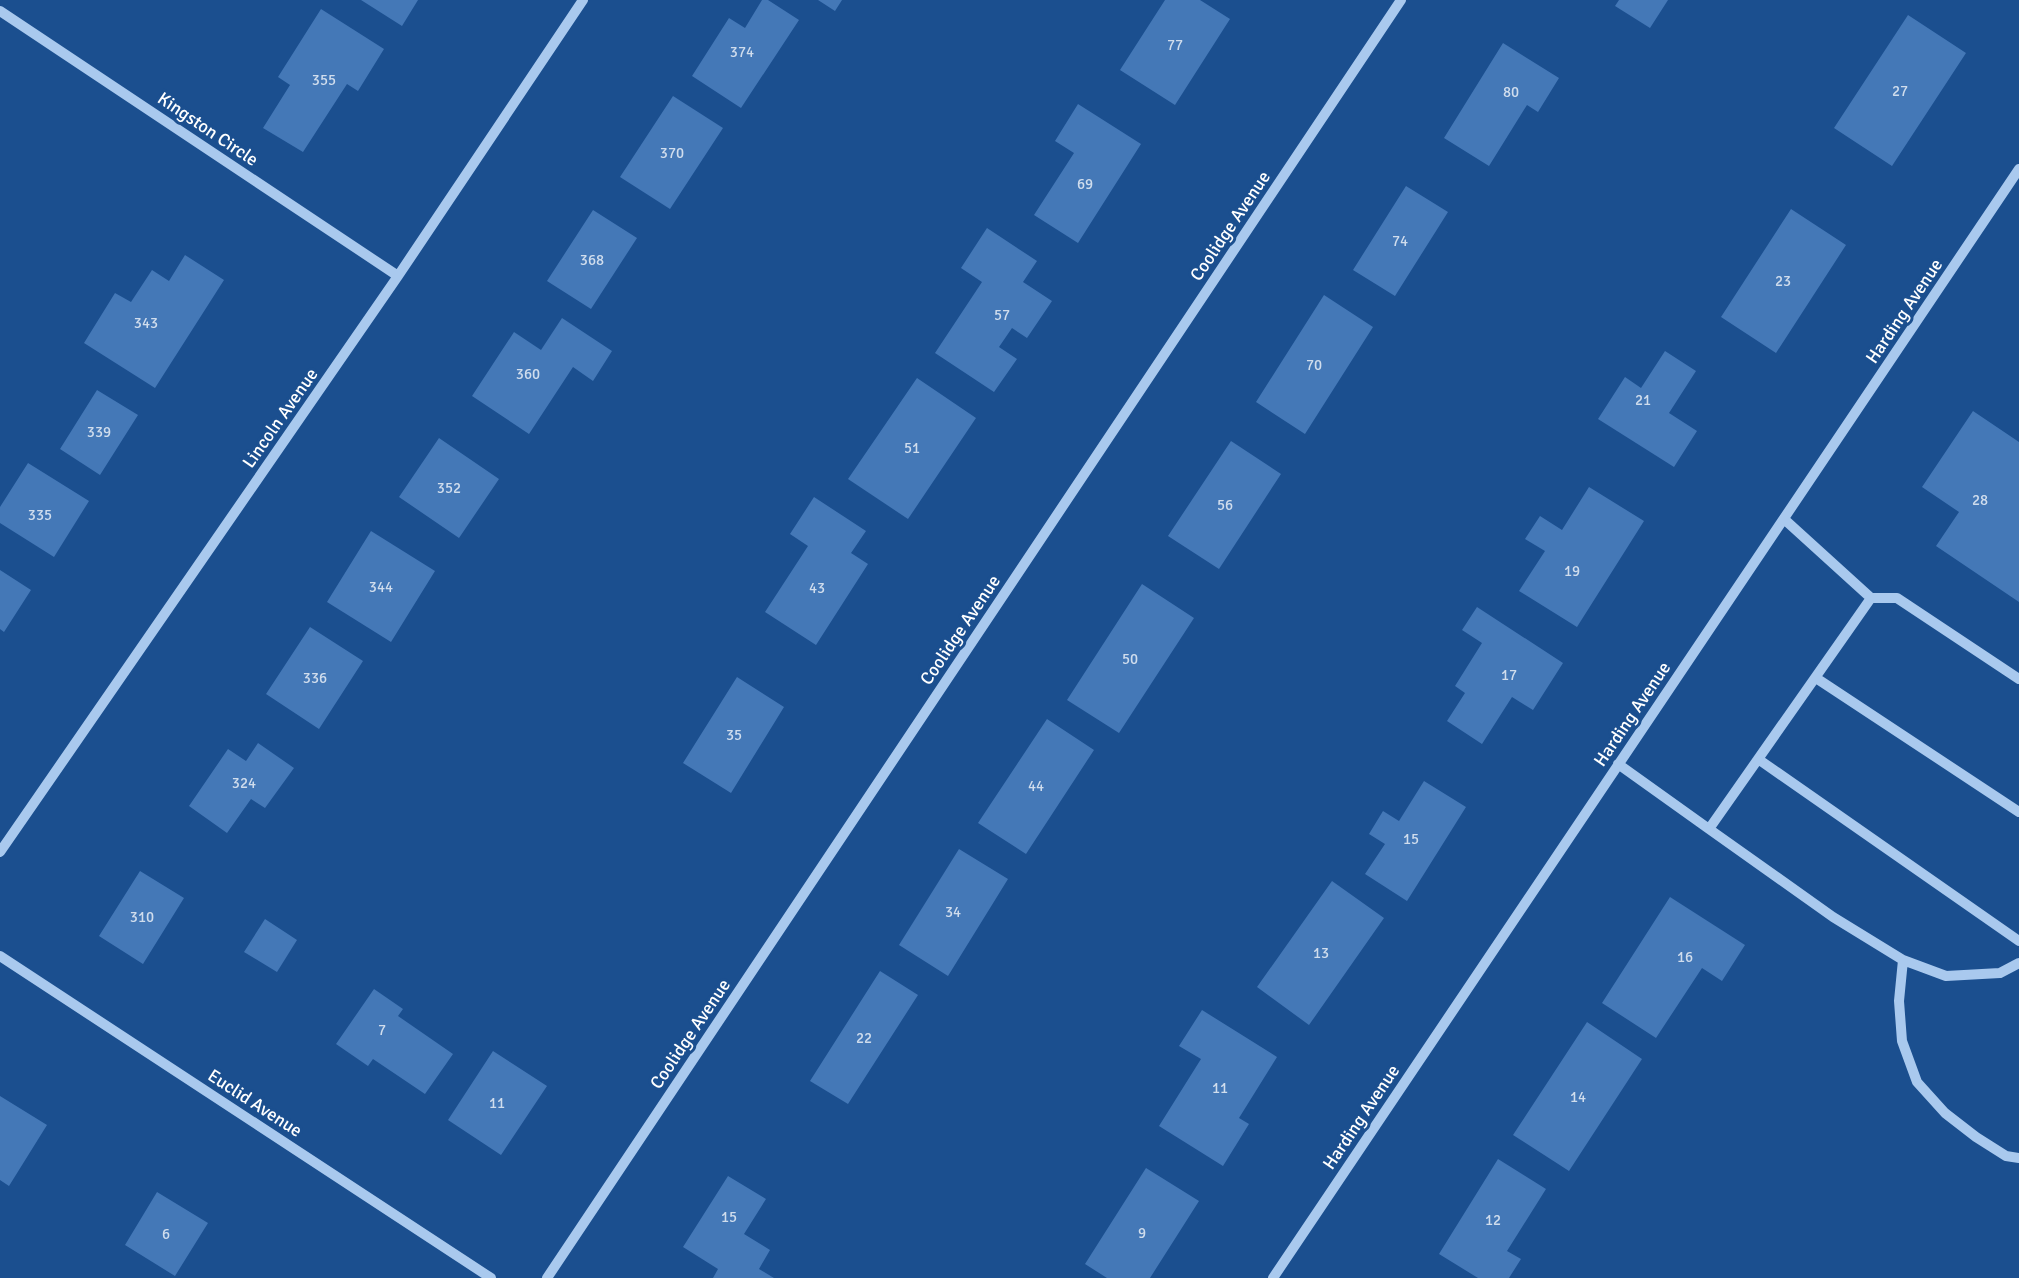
<svg xmlns="http://www.w3.org/2000/svg" width="2019" height="1278" font-family="Signika,sans-serif">
	<style>
		.building { fill: #4478b7 }
		.lines { fill: none; stroke-linecap: round; stroke-linejoin: round }
		.minor { stroke: #a9c9ee; stroke-width: 10 }
		.labels { text-anchor: middle; dominant-baseline: central; stroke-width: 6; stroke-linejoin: round; paint-order: stroke }
		.number-label { font-size: 15px; fill: #d0dded }
		.street-label { font-size: 18px; fill: #fff; stroke: #1b4f8f }
	</style>
	<rect width="100%" height="100%" fill="#1b4f8f"/>
	<path class="building" d="M361,0H418L402,26Z
		M762,0H768L799,20L741,108L692,76L729,18L745,28Z
		M818,0H842L835,11Z
		M1165,0H1200L1230,19L1175,105L1120,70Z
		M1619,0H1668L1650,28L1615,6Z
		M321,9L384,49L358,91L347,84L303,152L263,128L290,85L278,77Z
		M1908,15L1966,53L1892,166L1834,128Z
		M1503,43L1559,78L1538,112L1527,105L1489,166L1444,138Z
		M673,96L723,128L670,209L620,177Z
		M1078,104L1141,144L1078,243L1034,215L1074,153L1055,141Z
		M1406,186L1448,212L1395,296L1353,270Z
		M1791,209L1846,245L1776,353L1721,317Z
		M593,210L637,238L591,309L547,281Z
		M987,228L1037,261L1023,282L1052,301L1027,338L1012,328L999,347L1017,359L994,392L935,353L982,282L961,268Z
		M185,255L224,280L155,388L84,343L115,293L131,302L152,270L169,281Z
		M1324,295L1373,327L1305,434L1256,402Z
		M562,318L612,351L593,381L573,367L529,434L472,396L514,332L541,350Z
		M1665,351L1696,371L1669,413L1697,431L1674,467L1598,419L1625,377L1641,388Z
		M917,378L976,418L908,519L848,479Z
		M97,390L138,415L100,475L60,449Z
		M1973,411L2019,442V602L1936,546L1959,512L1922,487Z
		M439,438L499,479L459,538L399,497Z
		M1231,441L1281,474L1219,569L1168,536Z
		M28,463L89,501L54,557L0,523V507Z
		M1589,487L1644,521L1577,627L1519,591L1545,551L1525,539L1540,516L1562,530Z
		M814,497L866,531L851,553L868,564L816,645L765,612L808,546L790,534Z
		M371,531L435,571L391,642L327,602Z
		M0,570L31,590L4,632L0,629Z
		M1142,584L1194,618L1119,733L1067,700Z
		M1477,607L1563,663L1533,710L1512,697L1482,744L1447,721L1465,693L1455,686L1482,643L1462,630Z
		M310,627L363,661L319,729L266,694Z
		M737,677L784,707L731,793L683,763Z
		M1047,719L1094,750L1026,854L978,823Z
		M258,743L294,768L265,808L251,799L227,833L189,806L228,749L246,761Z
		M1424,781L1466,807L1407,901L1365,874L1385,844L1369,834L1383,811L1399,821Z
		M959,849L1008,879L948,976L899,945Z
		M140,871L184,898L143,964L99,936Z
		M1332,881L1384,918L1309,1025L1257,987Z
		M1670,897L1745,945L1722,981L1702,968L1656,1038L1602,1003Z
		M265,919L297,940L277,972L244,952Z
		M880,971L918,995L848,1104L810,1081Z
		M374,989L403,1009L398,1016L453,1054L425,1094L373,1059L368,1066L336,1044Z
		M1202,1010L1277,1057L1239,1118L1249,1124L1223,1166L1159,1126L1201,1059L1179,1046Z
		M1587,1022L1642,1059L1569,1171L1513,1135Z
		M493,1051L547,1086L501,1155L448,1120Z
		M0,1096L47,1125L9,1186L0,1180Z
		M1498,1159L1546,1189L1507,1251L1521,1259L1509,1278H1478L1439,1254Z
		M1146,1168L1199,1201L1150,1278H1107L1085,1264Z
		M728,1176L766,1199L744,1234L770,1250L759,1269L774,1278H713L718,1269L683,1247Z
		M157,1192L208,1223L175,1276L125,1245Z"/>
	<g class="lines">
		<path class="minor" d="M0,11L398,276
			M1871,598H1897L2019,679
			M1816,678L2019,812
			M1758,759L2019,941
			M1618,764L1709,829L1871,598L1784,519
			M1709,829L1833,917L1903,960L1946,976L2000,973L2019,963
			M0,852L398,276L583,0
			M0,956L491,1278
			M1903,960L1899,1001L1902,1041L1917,1082L1945,1113L1976,1137L2006,1156L2019,1158
			M547,1278L1401,0
			M1273,1278L2019,169"/>
	</g>
	<g class="labels">
		<g class="number-label">
			<text x="1175" y="45">77</text>
			<text x="742" y="52">374</text>
			<text x="324" y="80">355</text>
			<text x="1900" y="91">27</text>
			<text x="1511" y="92">80</text>
			<text x="672" y="153">370</text>
			<text x="1085" y="184">69</text>
			<text x="1400" y="241">74</text>
			<text x="592" y="260">368</text>
			<text x="1783" y="281">23</text>
			<text x="1002" y="315">57</text>
			<text x="146" y="323">343</text>
			<text x="1314" y="365">70</text>
			<text x="528" y="374">360</text>
			<text x="1643" y="400">21</text>
			<text x="99" y="432">339</text>
			<text x="912" y="448">51</text>
			<text x="449" y="488">352</text>
			<text x="1980" y="500">28</text>
			<text x="1225" y="505">56</text>
			<text x="40" y="515">335</text>
			<text x="1572" y="571">19</text>
			<text x="381" y="587">344</text>
			<text x="817" y="588">43</text>
			<text x="1130" y="659">50</text>
			<text x="1509" y="675">17</text>
			<text x="315" y="678">336</text>
			<text x="734" y="735">35</text>
			<text x="244" y="783">324</text>
			<text x="1036" y="786">44</text>
			<text x="1411" y="839">15</text>
			<text x="953" y="912">34</text>
			<text x="142" y="917">310</text>
			<text x="1321" y="953">13</text>
			<text x="1685" y="957">16</text>
			<text x="382" y="1030">7</text>
			<text x="864" y="1038">22</text>
			<text x="1220" y="1088">11</text>
			<text x="1578" y="1097">14</text>
			<text x="497" y="1103">11</text>
			<text x="729" y="1217">15</text>
			<text x="1493" y="1220">12</text>
			<text x="1142" y="1233">9</text>
			<text x="166" y="1234">6</text>
		</g>
		<g class="street-label">
			<text transform="translate(208 129) rotate(34)">Kingston Circle</text>
			<text transform="translate(1230 226) rotate(-56)">Coolidge Avenue</text>
			<text transform="translate(1904 311) rotate(-56)">Harding Avenue</text>
			<text transform="translate(280 418) rotate(-55)">Lincoln Avenue</text>
			<text transform="translate(960 630) rotate(-56)">Coolidge Avenue</text>
			<text transform="translate(1632 714) rotate(-56)">Harding Avenue</text>
			<text transform="translate(690 1034) rotate(-56)">Coolidge Avenue</text>
			<text transform="translate(255 1103) rotate(33)">Euclid Avenue</text>
			<text transform="translate(1361 1117) rotate(-56)">Harding Avenue</text>
		</g>
	</g>
</svg>
